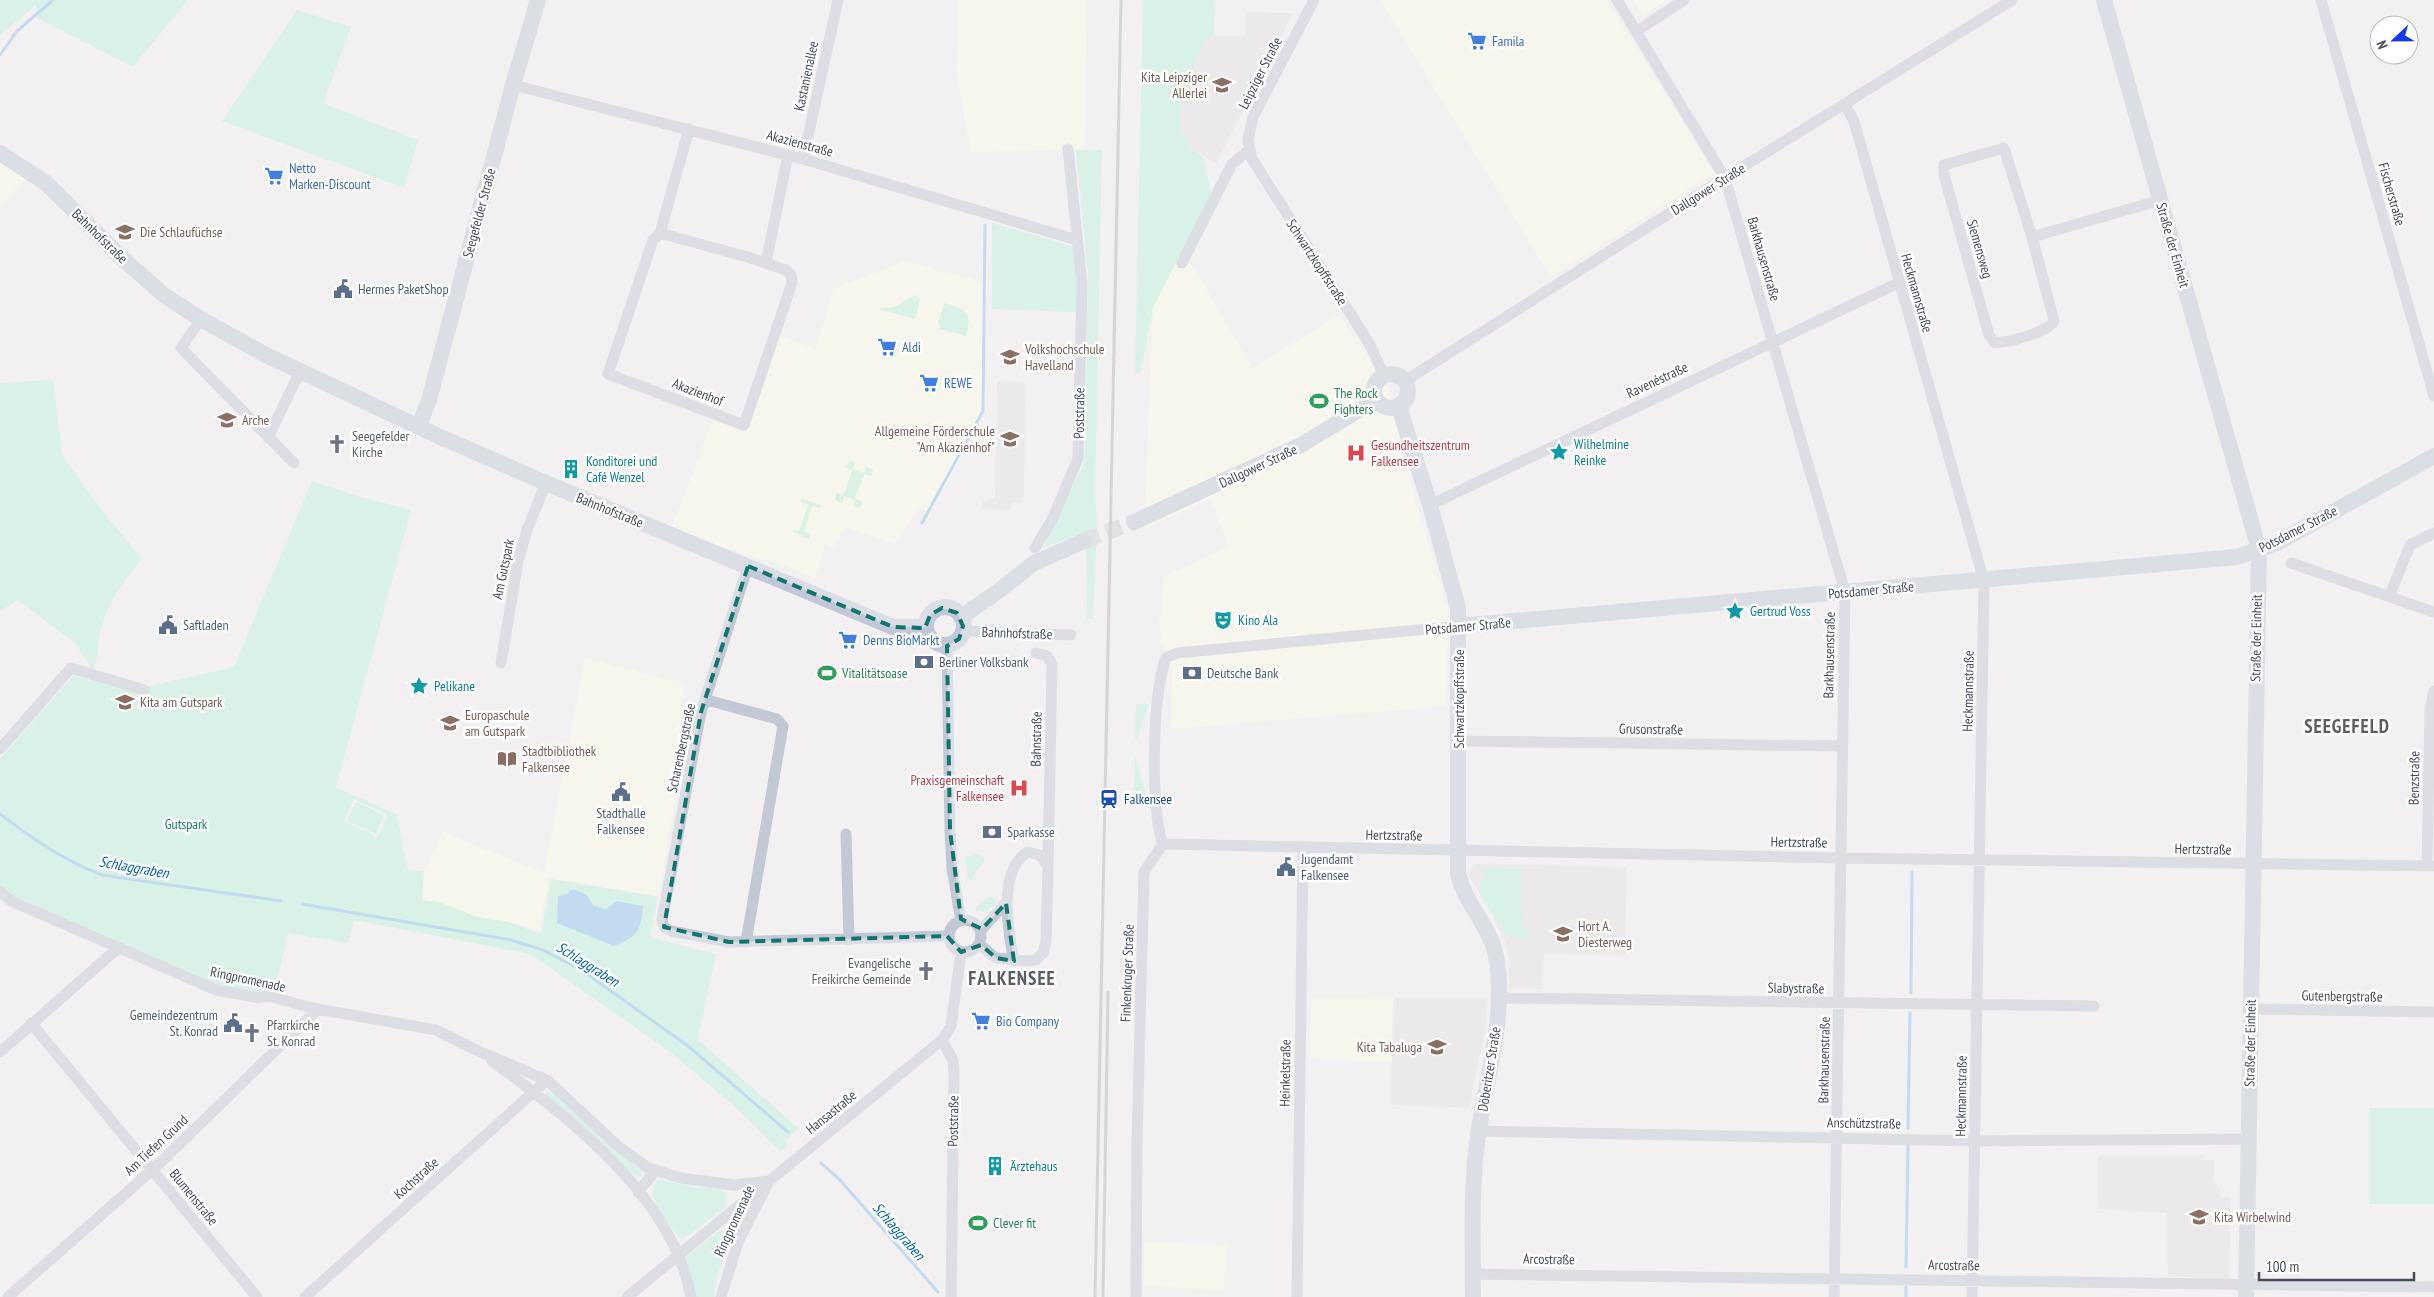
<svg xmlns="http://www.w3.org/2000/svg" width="2434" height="1297" font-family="'PT Sans Narrow',sans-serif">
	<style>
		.commercial { fill: #fdfce9 }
		.education { fill: #e3e1e1 }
		.green { fill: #bdf1de; fill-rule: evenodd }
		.water { fill: #88c0f0 }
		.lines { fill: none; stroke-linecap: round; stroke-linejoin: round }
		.stream { stroke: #88c0f0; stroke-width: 3 }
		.secondary-tunnel { stroke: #d0cfd3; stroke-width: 16; stroke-dasharray: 16 8; stroke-linecap: butt }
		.street { stroke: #c3c8d5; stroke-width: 11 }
		.secondary { stroke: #c2c7d9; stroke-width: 16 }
		.rail { stroke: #b1b3ba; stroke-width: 3 }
		.marked { fill: none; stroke: #0f766e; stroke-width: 4; stroke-dasharray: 10 6; stroke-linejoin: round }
		.labels { text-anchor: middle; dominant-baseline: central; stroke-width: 5; stroke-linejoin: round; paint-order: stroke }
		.shop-label { font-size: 14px; fill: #366cbe; stroke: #fff; text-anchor: start }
		.street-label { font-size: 14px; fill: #474d5e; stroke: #fff }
		.education-label { font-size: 14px; fill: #785e54; stroke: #fff; text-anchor: start }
		.service-label { font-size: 14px; fill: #4e5e75; stroke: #fff; text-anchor: start }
		.leisure-label { font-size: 14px; fill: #27864d; stroke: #fff; text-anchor: start }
		.worship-label { font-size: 14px; fill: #5b616d; stroke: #fff; text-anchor: start }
		.culture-label { font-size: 14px; fill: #0d838f; stroke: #fff; text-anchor: start }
		.health-label { font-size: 14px; fill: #be3a42; stroke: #fff; text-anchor: start }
		.transit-label { font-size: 14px; fill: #164399; stroke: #fff; text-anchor: start }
		.park-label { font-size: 14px; fill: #138367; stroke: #fff }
		.water-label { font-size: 15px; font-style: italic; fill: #0763b1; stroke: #fff }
		.district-label { font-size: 19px; font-weight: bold; letter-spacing: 1px; fill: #5c5e65; stroke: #fff }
	</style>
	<rect width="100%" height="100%" fill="#f2f0f0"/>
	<path class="commercial" d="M958,0H1087L1085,149L971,152L957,77Z
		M1380,0H1607L1714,173L1551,277Z
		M1634,0H1667L1643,15Z
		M0,159L28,176L0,206Z
		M1179,257L1192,264L1252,368L1340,315L1390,392L1415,498L1448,610L1447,706L1171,729L1172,667L1161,641L1159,619L1162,617L1163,577L1229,546L1210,499L1144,529L1153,308Z
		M905,261L987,283L981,412L973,435L930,514L920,508L895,544L844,527L834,548L825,544L815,578L791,568L709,543L672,528L713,419L746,433L779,335L816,349L833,289Z
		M585,658L685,684L681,703L690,709L659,896L549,877L539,930L502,920H481L421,898L424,871L443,832L544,873Z
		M1393,998L1392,1062L1310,1059L1311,999Z
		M1144,1242L1227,1245L1223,1291L1144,1285Z"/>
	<path class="education" d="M1246,12L1293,13L1216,164L1189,146L1181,129L1180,109L1196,62L1207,36H1245Z
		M997,381L1025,382L1024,496L1023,503H1012L1011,510L982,509V501L995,498Z
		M1474,864L1627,867L1625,955L1544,954L1543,989H1510L1508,955L1505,942L1492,914L1467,873Z
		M1393,998H1488L1485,1032L1469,1108L1391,1105Z
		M2098,1155H2204L2205,1160H2214V1181L2220,1191V1197L2231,1198L2229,1280L2168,1276L2167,1213L2097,1209Z"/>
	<path class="green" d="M0,0H188L133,67L37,18L36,5L0,35Z
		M1143,0H1215L1214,36H1207L1196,62L1180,109L1181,129L1189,146L1204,158L1211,194L1153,308L1141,371L1135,374Z
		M297,10L351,27L323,103L418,140L404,188L222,121Z
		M1076,150H1102L1095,492L1097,527L1093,619H1087L1086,532L1043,548L1085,461L1088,273Z
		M992,223L1075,247L1078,312L992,309Z
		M915,295L920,299L915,319L878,309L894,307Z
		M944,303C967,310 973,312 966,336L939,329L940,325L938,324Z
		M53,380L63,457L108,518L142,558C125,581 106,604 100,633C96,650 101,652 93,671L76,644L18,600L0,611V383Z
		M850,461L855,462L853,469L864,473L866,466L873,470L871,476L864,474L855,499L863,502L861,507L858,508L853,506L855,500L844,496L842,503L835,500L837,493L844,495L852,470L846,467Z
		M312,481L361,497L411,510L336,788L397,814L408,870L424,871L422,900L440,902L474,916L508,922L541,934L551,879L658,897L650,937L716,954L698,1040L798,1128L786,1140L788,1146L780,1151L732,1104L670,1052L530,954L354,920L348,943L288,933L276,986L259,994L217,987L13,900L0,887V759L73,676L143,693L146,687L234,667ZM354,799L388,815L378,837L344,821ZM567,894L606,909L614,946L557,923L558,896Z
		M801,499L821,505L820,508L812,506L804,532L811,534L808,539L791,530L799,531L808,505L801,502Z
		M1136,704H1149L1137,740H1135Z
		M1135,758H1136L1146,795L1134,794Z
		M356,802L384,815L376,834L347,821Z
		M976,854L984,857V863L976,871L974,878L971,880L968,878L965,857Z
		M1521,868L1522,927H1528L1529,938H1514V935H1503L1502,923L1499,924L1478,890L1487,869Z
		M988,897H995L996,904L985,912L976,911V907Z
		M550,1091L641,1171L643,1174L641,1177C623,1174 561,1110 544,1094Z
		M2369,1108H2434V1204H2369Z
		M659,1180L698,1188L718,1187L727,1194V1206L682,1240L677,1235C668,1221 640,1193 659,1180Z
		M734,1228L735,1231L718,1273L714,1297H696L684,1259L720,1230Z"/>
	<path class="water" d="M572,889L586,894L593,905L606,909L616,901L643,906C640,932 639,935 614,946L557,923L558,896L567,894Z"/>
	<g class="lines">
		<path class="stream" d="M0,55L17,31L53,0
			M922,523L983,411L985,225
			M0,814C32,838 64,861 102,875L281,901
			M302,904L511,940L543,950L580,969L688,1046L788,1132
			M1911,993L1912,872
			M1908,1128L1910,1013
			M821,1163L840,1180L938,1292
			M1906,1267L1908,1146
			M1906,1297V1287"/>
		<path class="secondary-tunnel" d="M1084,541L1134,522"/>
		<path class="street" d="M1314,0L1253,117L1248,141L1252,159L1369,343L1384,375
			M1617,0L1725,178L1845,592L1834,1297
			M2321,0L2434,396
			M1637,31L1684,0
			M513,85L803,159L1077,240
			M1845,105L1854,121L1984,581L1972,1297
			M803,159L838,0
			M660,233L751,258L786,270L791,275L792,283L744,425L608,374L653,240L660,233L689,129
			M2032,237L2054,321C2048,332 2006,344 1994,342L1989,335L1944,175V165L2004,148L2032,237L2161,200
			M766,263L788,155
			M1182,263L1232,164L1249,150
			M201,319L181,348L294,463
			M1405,381L1725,178L2012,0
			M268,438L300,371
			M1430,505L1898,283
			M1035,548L1053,518L1078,458L1082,284L1068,149
			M2291,563L2434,612
			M748,566L701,712L662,920L664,927L671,931L729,942L949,936
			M2389,597L2410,545L2434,533
			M963,631L1071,635
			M947,645L950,830L952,868L961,921
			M1036,653L1047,656L1052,664L1048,866
			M501,663L518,561L527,530L546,483
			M707,700L777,719L783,726L746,942
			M1459,741L1842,746
			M0,749L71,668L144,690
			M846,834L849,940
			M1163,844L1842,858L2434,866
			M1163,844C1150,811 1152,691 1166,658L1177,653L1459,626
			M2427,866L2430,710L2434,691
			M0,891L11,901L216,990L259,998L268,996L312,1008L436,1030L474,1049L547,1080L618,1146L648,1168L681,1178L734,1185L769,1181
			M949 936a16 16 0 1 1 32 0a16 16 0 1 1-32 0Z
			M980,931L1006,903
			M979,944L996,958L1027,961L1036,960L1043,953L1046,941L1048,866L1040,855L1028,852C997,870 1008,931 1014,961
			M1498,998L2094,1006
			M2250,1009L2434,1012
			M31,1023L257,1297
			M942,1040L953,1060L954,1074L951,1297
			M0,1052L118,948
			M492,1061C570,1118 673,1197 691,1297
			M1478,1131L1975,1141L2248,1139
			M638,1192L656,1170
			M1473,1274L2434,1287
			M8,1297L159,1164L318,1009
			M305,1297L547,1080
			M627,1297L942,1040L951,1026L961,952
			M721,1297L738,1242L767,1185
			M1136,1297L1137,1141L1144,872L1163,844
			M1297,1297L1303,849"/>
		<path class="secondary" d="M2104,0L2259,550L2246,1297
			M0,153L46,183L122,258L165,296L201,319L264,354L436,435L546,483L893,627H926
			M1374 391a17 17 0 1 1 34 0a17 17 0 1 1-34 0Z
			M1399,407L1430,505L1458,608V874C1465,904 1490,926 1496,956C1508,1022 1482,1087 1476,1152C1471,1200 1473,1249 1473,1297
			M419,426L429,400L513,85L538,0
			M1134,522L1299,446L1376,400
			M926 626a19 19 0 1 1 38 0a19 19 0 1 1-38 0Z
			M961,617L997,592L1034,563L1084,541
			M1459,626L2237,557L2277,543L2434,456"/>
		<path class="rail" d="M1095,1297L1121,0
			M1103,1297L1108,992"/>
	</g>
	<path d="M0 0H2434V1297H0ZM748,566L893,627L925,628L930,615L942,608L957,613L963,626L959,639L947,646L950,830L961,919L982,929L1006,903L1014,961L996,958L981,945L961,952L947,936L729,942L664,927L701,712Z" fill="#f2f0f0" fill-opacity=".55" fill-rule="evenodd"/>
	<path class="marked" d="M748,566L893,627L925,628L930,615L942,608L957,613L963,626L959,639L947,646L950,830L961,919L982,929L1006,903L1014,961L996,958L981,945L961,952L947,936L729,942L664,927L701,712Z"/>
	<defs>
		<g id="supermarket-bare" transform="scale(1.5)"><path d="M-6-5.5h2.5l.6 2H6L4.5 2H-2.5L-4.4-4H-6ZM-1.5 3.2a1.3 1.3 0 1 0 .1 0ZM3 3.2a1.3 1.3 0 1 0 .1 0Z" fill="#3f7fe0" stroke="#fff" stroke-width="2.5" paint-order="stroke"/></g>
		<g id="school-bare" transform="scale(1.5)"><path d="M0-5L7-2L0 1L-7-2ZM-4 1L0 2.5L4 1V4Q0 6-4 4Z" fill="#8d6e63" stroke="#fff" stroke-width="2.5" paint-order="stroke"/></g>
		<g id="civic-bare" transform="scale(1.5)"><path d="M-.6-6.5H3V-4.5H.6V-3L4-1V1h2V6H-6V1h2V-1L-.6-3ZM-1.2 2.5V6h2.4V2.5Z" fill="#5c6f8a" stroke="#fff" stroke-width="2.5" paint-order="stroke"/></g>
		<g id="university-bare" transform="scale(1.5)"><path d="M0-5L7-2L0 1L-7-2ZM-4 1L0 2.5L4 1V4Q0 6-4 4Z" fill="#8d6e63" stroke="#fff" stroke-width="2.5" paint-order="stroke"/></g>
		<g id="stadium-bare" transform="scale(1.5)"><path d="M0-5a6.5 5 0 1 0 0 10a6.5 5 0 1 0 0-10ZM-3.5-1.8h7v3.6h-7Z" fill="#2e9e5b" stroke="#fff" stroke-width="2.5" paint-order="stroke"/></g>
		<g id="church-bare" transform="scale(1.5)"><path d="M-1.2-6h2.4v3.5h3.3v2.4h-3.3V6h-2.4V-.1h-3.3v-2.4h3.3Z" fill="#6b7280" stroke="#fff" stroke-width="2.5" paint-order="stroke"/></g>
		<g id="sight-bare" transform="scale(1.5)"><path d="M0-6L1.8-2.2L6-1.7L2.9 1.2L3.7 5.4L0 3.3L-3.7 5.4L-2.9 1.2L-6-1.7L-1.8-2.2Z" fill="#0f9aa8" stroke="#fff" stroke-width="2.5" paint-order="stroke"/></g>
		<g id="hospital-bare" transform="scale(1.5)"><path d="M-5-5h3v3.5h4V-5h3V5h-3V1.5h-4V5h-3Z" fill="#e0444e" stroke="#fff" stroke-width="2.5" paint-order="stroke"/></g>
		<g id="building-bare" transform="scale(1.5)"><path d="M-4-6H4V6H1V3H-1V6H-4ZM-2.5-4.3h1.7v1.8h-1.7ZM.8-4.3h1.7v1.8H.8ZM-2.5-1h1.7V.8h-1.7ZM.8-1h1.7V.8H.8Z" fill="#0f9aa8" stroke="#fff" stroke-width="2.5" paint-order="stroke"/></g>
		<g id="theatre-bare" transform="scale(1.5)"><path d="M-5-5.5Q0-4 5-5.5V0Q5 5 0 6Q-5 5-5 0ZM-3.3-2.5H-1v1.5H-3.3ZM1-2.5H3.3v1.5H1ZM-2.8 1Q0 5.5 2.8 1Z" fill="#0f9aa8" stroke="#fff" stroke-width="2.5" paint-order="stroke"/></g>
		<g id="bank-bare" transform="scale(1.5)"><path d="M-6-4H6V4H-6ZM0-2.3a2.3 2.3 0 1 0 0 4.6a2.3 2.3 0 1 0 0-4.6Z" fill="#5c6f8a" stroke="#fff" stroke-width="2.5" paint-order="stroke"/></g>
		<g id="library-bare" transform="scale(1.5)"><path d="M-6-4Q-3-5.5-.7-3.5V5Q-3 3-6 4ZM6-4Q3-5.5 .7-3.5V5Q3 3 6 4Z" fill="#8d6e63" stroke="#fff" stroke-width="2.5" paint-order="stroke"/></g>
		<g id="station-bare" transform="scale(1.5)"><path d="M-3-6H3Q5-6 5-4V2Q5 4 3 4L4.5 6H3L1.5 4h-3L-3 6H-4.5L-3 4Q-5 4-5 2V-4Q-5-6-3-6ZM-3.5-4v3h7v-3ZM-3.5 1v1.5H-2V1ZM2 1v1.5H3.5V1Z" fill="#1a4fb4" stroke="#fff" stroke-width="2.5" paint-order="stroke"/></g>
	</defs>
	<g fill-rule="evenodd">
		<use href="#supermarket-bare" x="1477" y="41"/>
		<use href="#school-bare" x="1222" y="85"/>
		<use href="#supermarket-bare" x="274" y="176"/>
		<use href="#school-bare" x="125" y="232"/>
		<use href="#civic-bare" x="343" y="289"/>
		<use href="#supermarket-bare" x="887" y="347"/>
		<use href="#university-bare" x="1010" y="357"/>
		<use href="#supermarket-bare" x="929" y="383"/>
		<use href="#stadium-bare" x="1319" y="401"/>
		<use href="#school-bare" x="227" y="420"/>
		<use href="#school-bare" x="1010" y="439"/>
		<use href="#church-bare" x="337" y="444"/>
		<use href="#sight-bare" x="1559" y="452"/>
		<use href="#hospital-bare" x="1356" y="453"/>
		<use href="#building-bare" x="571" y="469"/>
		<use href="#sight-bare" x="1735" y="611"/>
		<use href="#theatre-bare" x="1223" y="620"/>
		<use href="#civic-bare" x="168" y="625"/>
		<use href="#supermarket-bare" x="848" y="640"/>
		<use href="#bank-bare" x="924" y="662"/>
		<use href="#stadium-bare" x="827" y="673"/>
		<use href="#bank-bare" x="1192" y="673"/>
		<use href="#sight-bare" x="419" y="686"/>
		<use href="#school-bare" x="125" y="702"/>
		<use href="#school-bare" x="450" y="723"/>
		<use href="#library-bare" x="507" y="759"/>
		<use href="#hospital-bare" x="1019" y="788"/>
		<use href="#civic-bare" x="621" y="792"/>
		<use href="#station-bare" x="1109" y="799"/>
		<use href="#bank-bare" x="992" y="832"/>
		<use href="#civic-bare" x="1286" y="867"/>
		<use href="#school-bare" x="1563" y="934"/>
		<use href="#church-bare" x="926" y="971"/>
		<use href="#supermarket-bare" x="981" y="1021"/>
		<use href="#civic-bare" x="233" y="1023"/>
		<use href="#church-bare" x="252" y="1033"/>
		<use href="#school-bare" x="1437" y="1047"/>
		<use href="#building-bare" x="995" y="1166"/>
		<use href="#school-bare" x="2199" y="1217"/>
		<use href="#stadium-bare" x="978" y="1223"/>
	</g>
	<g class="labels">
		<g class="shop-label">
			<text x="1492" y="41">Famila</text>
			<text x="289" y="168">Netto<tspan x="289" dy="16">Marken-Discount</tspan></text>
			<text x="902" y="347">Aldi</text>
			<text x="944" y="383">REWE</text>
			<text x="863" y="640">Denns BioMarkt</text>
			<text x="996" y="1021">Bio Company</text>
		</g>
		<g class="street-label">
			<text transform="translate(1260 73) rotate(-63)">Leipziger Straße</text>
			<text transform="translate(806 76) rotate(-78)">Kastanienallee</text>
			<text transform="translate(800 143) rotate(15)">Akazienstraße</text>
			<text transform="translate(1708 189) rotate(-32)">Dallgower Straße</text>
			<text transform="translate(2392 194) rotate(74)">Fischerstraße</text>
			<text transform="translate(479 213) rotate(-75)">Seegefelder Straße</text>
			<text transform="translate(100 236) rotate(44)">Bahnhofstraße</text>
			<text transform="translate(2173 245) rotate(74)">Straße der Einheit</text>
			<text transform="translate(1980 249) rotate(74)">Siemensweg</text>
			<text transform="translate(1764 259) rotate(74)">Barkhausenstraße</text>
			<text transform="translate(1317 262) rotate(57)">Schwartzkopffstraße</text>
			<text transform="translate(1917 293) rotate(74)">Heckmannstraße</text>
			<text transform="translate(1657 380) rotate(-25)">Ravenéstraße</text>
			<text transform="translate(698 392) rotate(21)">Akazienhof</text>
			<text transform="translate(1079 413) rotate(-89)">Poststraße</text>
			<text transform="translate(1258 466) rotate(-25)">Dallgower Straße</text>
			<text transform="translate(610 510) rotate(22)">Bahnhofstraße</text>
			<text transform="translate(2298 529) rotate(-27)">Potsdamer Straße</text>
			<text transform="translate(503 569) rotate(-78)">Am Gutspark</text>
			<text transform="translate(1871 590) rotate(-5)">Potsdamer Straße</text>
			<text transform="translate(1468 626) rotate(-5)">Potsdamer Straße</text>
			<text transform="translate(1017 633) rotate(2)">Bahnhofstraße</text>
			<text transform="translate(2256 638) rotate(-89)">Straße der Einheit</text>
			<text transform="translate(1829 655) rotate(-89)">Barkhausenstraße</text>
			<text transform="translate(1968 691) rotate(-89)">Heckmannstraße</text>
			<text transform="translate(1459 699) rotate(-90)">Schwartzkopffstraße</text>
			<text transform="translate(1651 729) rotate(1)">Grusonstraße</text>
			<text transform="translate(1036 739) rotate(-89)">Bahnstraße</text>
			<text transform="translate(681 748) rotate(-78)">Scharenbergstraße</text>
			<text transform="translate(2414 778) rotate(-89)">Benzstraße</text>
			<text transform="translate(1394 835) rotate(1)">Hertzstraße</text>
			<text transform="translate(1799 842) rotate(1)">Hertzstraße</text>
			<text transform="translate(2203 849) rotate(1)">Hertzstraße</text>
			<text transform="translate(1127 973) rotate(-88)">Finkenkruger Straße</text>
			<text transform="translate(248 979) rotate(12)">Ringpromenade</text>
			<text transform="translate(1796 988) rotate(1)">Slabystraße</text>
			<text transform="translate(2342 996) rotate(1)">Gutenbergstraße</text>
			<text transform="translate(2250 1043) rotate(-89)">Straße der Einheit</text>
			<text transform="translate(1824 1060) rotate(-89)">Barkhausenstraße</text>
			<text transform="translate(1489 1069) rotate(-81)">Döberitzer Straße</text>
			<text transform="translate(1285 1073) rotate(-89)">Heinkelstraße</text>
			<text transform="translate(1961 1096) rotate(-89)">Heckmannstraße</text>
			<text transform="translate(831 1112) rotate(-39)">Hansastraße</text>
			<text transform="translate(953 1121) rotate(-89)">Poststraße</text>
			<text transform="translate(1864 1123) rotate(1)">Anschützstraße</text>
			<text transform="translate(156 1145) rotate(-43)">Am Tiefen Grund</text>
			<text transform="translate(416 1178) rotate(-42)">Kochstraße</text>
			<text transform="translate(194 1197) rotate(51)">Blumenstraße</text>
			<text transform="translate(734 1221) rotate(-65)">Ringpromenade</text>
			<text transform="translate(1549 1259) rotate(1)">Arcostraße</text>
			<text transform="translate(1954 1265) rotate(1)">Arcostraße</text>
		</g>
		<g class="education-label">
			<text x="1207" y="77" text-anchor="end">Kita Leipziger<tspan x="1207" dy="16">Allerlei</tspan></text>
			<text x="140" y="232">Die Schlaufüchse</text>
			<text x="1025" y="349">Volkshochschule<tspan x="1025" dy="16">Havelland</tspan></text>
			<text x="242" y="420">Arche</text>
			<text x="995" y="431" text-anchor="end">Allgemeine Förderschule<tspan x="995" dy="16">"Am Akazienhof"</tspan></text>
			<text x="140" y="702">Kita am Gutspark</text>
			<text x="465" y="715">Europaschule<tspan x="465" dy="16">am Gutspark</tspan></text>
			<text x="522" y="751">Stadtbibliothek<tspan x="522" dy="16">Falkensee</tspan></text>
			<text x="1578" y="926">Hort A.<tspan x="1578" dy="16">Diesterweg</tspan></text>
			<text x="1422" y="1047" text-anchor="end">Kita Tabaluga</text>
			<text x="2214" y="1217">Kita Wirbelwind</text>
		</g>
		<g class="service-label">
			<text x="358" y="289">Hermes PaketShop</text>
			<text x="183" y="625">Saftladen</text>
			<text x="939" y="662">Berliner Volksbank</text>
			<text x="1207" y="673">Deutsche Bank</text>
			<text x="621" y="813" text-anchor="middle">Stadthalle<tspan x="621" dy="16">Falkensee</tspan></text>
			<text x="1007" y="832">Sparkasse</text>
			<text x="1301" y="859">Jugendamt<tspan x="1301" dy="16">Falkensee</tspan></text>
			<text x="218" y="1015" text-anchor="end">Gemeindezentrum<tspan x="218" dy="16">St. Konrad</tspan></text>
		</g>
		<g class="leisure-label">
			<text x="1334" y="393">The Rock<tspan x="1334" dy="16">Fighters</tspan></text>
			<text x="842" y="673">Vitalitätsoase</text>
			<text x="993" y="1223">Clever fit</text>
		</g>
		<g class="worship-label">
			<text x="352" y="436">Seegefelder<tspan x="352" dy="16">Kirche</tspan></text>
			<text x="911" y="963" text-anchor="end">Evangelische<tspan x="911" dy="16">Freikirche Gemeinde</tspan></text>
			<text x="267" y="1025">Pfarrkirche<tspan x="267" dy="16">St. Konrad</tspan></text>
		</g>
		<g class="culture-label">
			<text x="1574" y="444">Wilhelmine<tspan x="1574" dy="16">Reinke</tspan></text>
			<text x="586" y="461">Konditorei und<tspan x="586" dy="16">Café Wenzel</tspan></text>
			<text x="1750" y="611">Gertrud Voss</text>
			<text x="1238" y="620">Kino Ala</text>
			<text x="434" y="686">Pelikane</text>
			<text x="1010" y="1166">Ärztehaus</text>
		</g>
		<g class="health-label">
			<text x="1371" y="445">Gesundheitszentrum<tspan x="1371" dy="16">Falkensee</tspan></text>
			<text x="1004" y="780" text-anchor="end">Praxisgemeinschaft<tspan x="1004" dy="16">Falkensee</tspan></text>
		</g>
		<g class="transit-label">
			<text x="1124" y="799">Falkensee</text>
		</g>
		<g class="park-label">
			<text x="186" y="824">Gutspark</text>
		</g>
		<g class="water-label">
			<text transform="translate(134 867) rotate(10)">Schlaggraben</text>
			<text transform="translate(588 964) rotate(32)">Schlaggraben</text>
			<text transform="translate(899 1231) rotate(49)">Schlaggraben</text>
		</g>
		<g class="district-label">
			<text x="2347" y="726">SEEGEFELD</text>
			<text x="1012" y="978">FALKENSEE</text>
		</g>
	</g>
	<g transform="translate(2394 40) rotate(248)"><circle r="24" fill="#ffffff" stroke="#b5b8bf"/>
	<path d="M0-4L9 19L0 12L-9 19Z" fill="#123aea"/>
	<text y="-8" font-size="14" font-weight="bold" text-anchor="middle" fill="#474d5e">N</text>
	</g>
	<path d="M2259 1272v8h155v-8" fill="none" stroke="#474d5e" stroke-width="2.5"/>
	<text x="2266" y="1272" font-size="15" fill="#474d5e" stroke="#ffffff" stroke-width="4" paint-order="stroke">100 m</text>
</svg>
